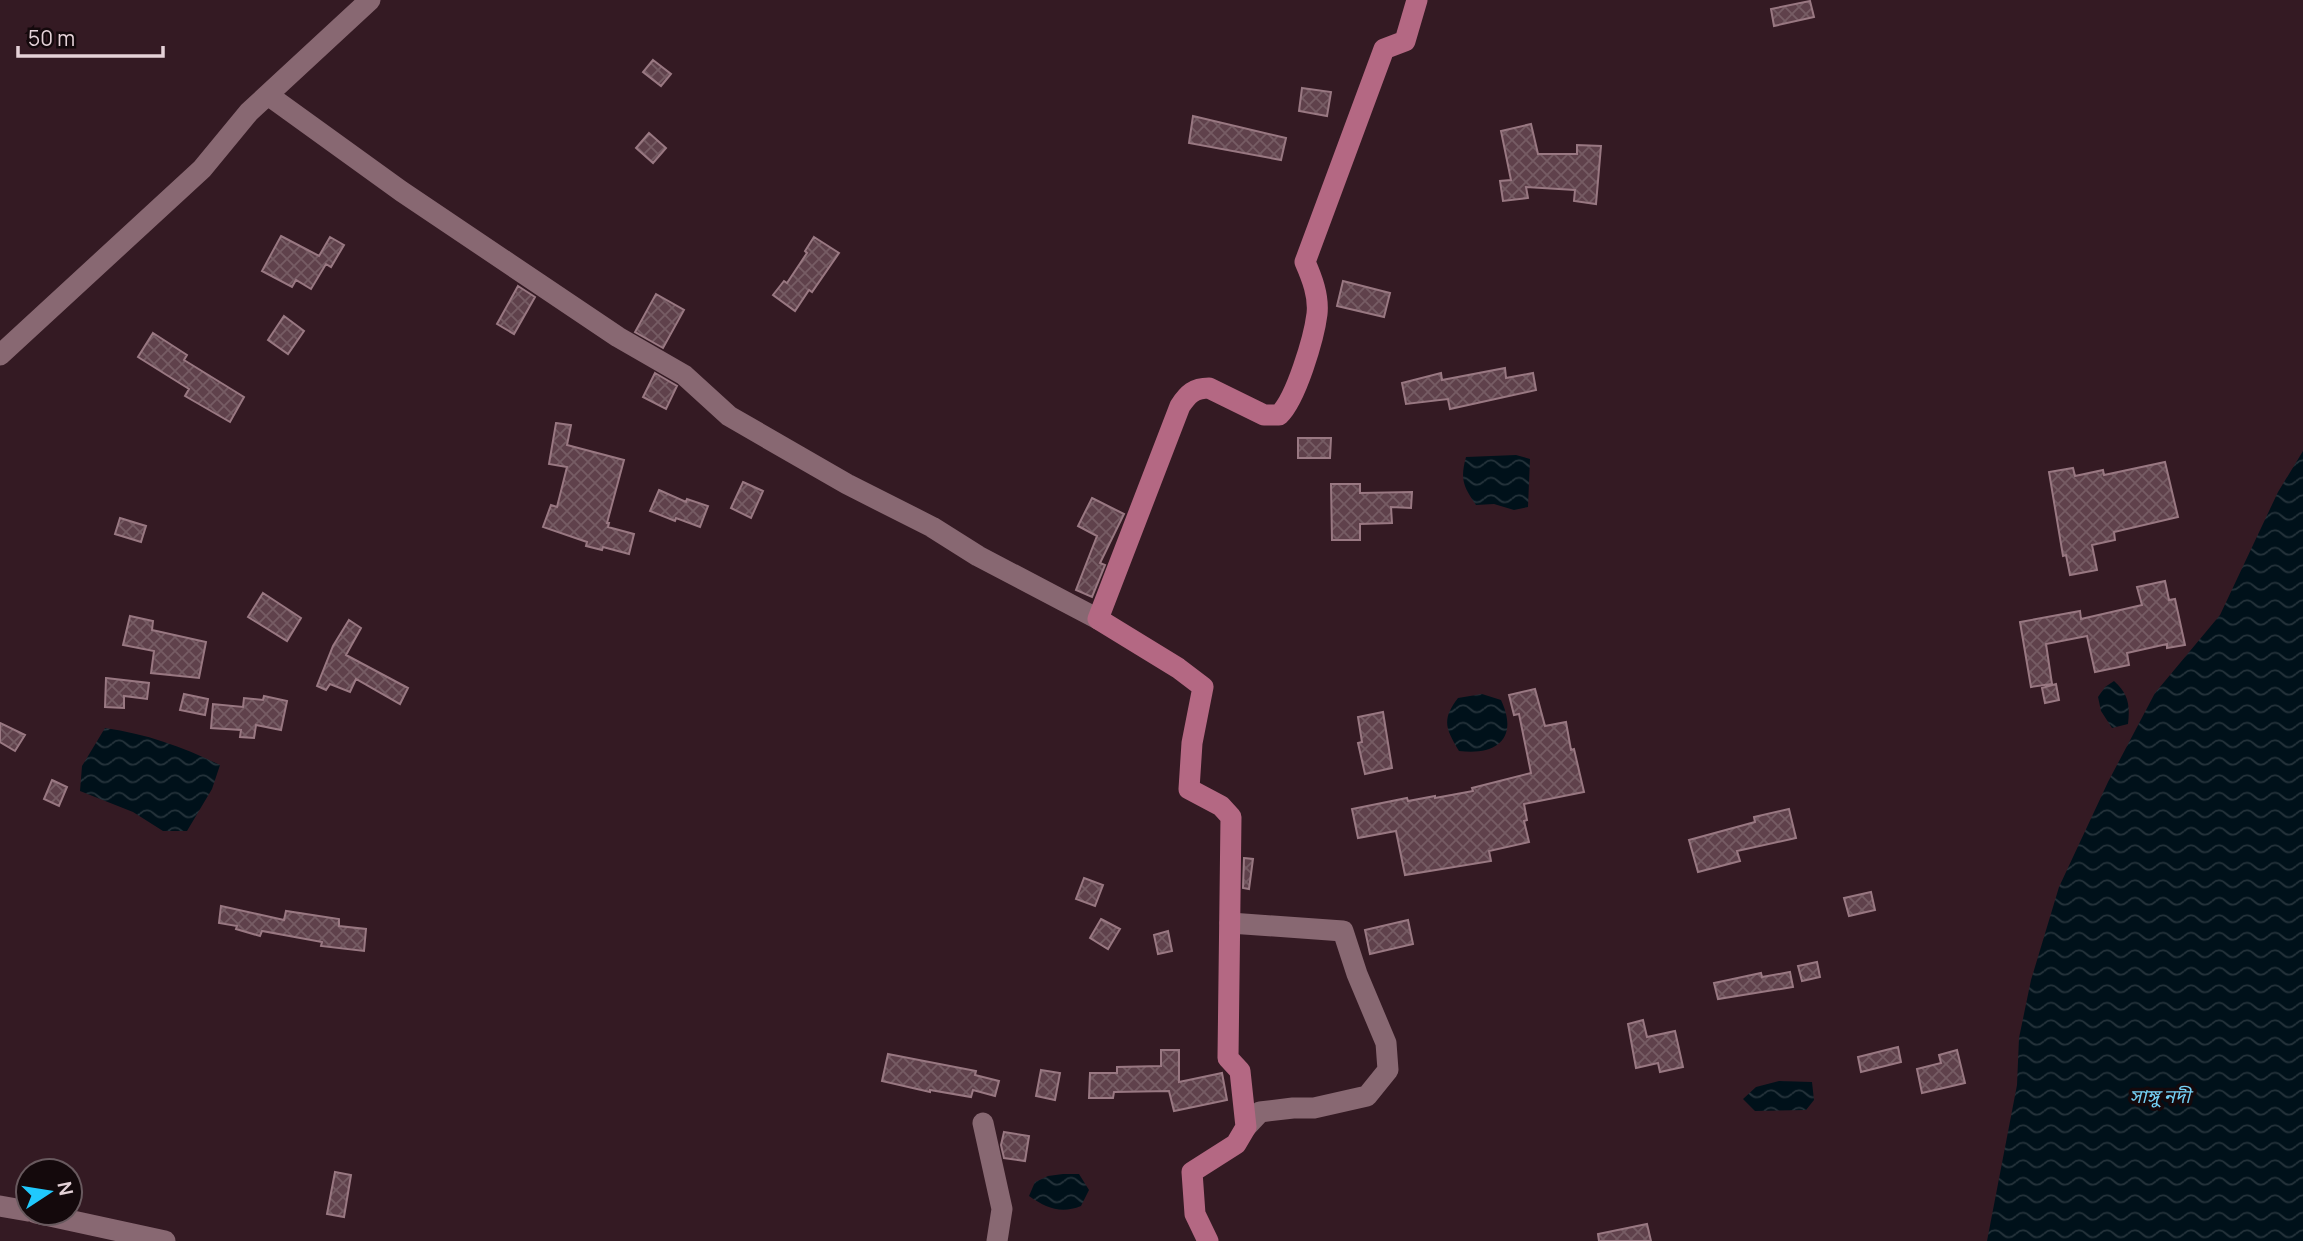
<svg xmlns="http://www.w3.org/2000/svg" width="2303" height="1241" font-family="Manrope,'Noto Sans Bengali',sans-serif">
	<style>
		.water { fill: url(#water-waves) }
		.building { fill: url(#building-cross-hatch); stroke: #997882; stroke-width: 2 }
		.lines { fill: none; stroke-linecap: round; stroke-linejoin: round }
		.minor { stroke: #886872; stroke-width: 21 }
		.major { stroke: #b46883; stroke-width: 21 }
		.labels { text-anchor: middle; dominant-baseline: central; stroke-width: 7; stroke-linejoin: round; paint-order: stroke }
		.water-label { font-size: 19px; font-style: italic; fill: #75d0f4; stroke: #14090c }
	</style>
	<defs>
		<pattern id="water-waves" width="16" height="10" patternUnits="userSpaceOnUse" patternTransform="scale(1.75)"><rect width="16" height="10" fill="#00111a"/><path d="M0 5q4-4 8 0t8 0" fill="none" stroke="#25333b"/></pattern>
		<pattern id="building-cross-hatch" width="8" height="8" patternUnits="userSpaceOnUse" patternTransform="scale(1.75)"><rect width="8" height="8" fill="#5f414b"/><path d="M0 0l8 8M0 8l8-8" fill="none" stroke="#765c64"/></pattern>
	</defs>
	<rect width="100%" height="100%" fill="#341a23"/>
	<path class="water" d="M2303,451V1241H1987L2017,1085L2019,1038L2031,980L2059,887L2108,782L2155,693L2220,615L2278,492Z
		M1516,455L1530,459L1528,507L1514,510L1494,504L1476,505C1463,486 1460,479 1466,457Z
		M2114,681C2129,694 2130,706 2128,724L2112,728L2101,711L2098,697L2105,687Z
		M1482,694L1501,700C1519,738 1497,756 1459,751C1446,729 1441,720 1458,698Z
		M105,728C147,734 183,747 220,765L212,789L187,831H163L133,812L80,791L82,766Z
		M1779,1081L1812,1082L1814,1100L1806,1110L1755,1111L1743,1099L1756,1087Z
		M1063,1174H1079L1089,1190L1081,1206C1061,1214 1046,1208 1029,1196L1035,1182L1048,1176Z"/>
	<path class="building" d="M1810,1L1814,17L1774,26L1771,9Z
		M653,60L671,74L661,86L643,72Z
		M1302,88L1331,92L1327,116L1299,111Z
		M1193,116L1286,138L1281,160L1189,143Z
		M1531,124L1538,154H1577V145L1601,146L1596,204L1574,201L1575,190L1526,187L1528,198L1503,201L1500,181L1511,180L1501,131Z
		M649,133L666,148L653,163L636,148Z
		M281,236L319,256L330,237L344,245L331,267L326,264L311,289L296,280L292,287L262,271Z
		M814,237L839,253L812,292L809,290L795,311L773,295L784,281L787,283L807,253L805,251Z
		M1343,281L1390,293L1384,317L1337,306Z
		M518,286L535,297L514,334L497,324Z
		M656,294L684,310L663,348L635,332Z
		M284,316L304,331L288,354L268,340Z
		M153,333L187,355L184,360L244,397L230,422L185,396L189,389L138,357Z
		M1505,368L1506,378L1533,373L1536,390L1450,409L1448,399L1406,404L1402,383L1441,373L1442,380Z
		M655,373L677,386L666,409L643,397Z
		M556,423L571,425L567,445L624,460L607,523H609L608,527L634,534L629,554L603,547L602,550L586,546L587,542L543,527L551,505L557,507L567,467L549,464Z
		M1298,438H1331L1330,458H1298Z
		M2165,462L2178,517L2114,532L2115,540L2092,545L2097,570L2070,575L2066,555L2063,556L2049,472L2073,468L2075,476L2103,470L2104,475Z
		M743,482L763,491L751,518L731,508Z
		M1331,484H1360V493L1412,492L1411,508L1391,507L1392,523L1360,524V540H1332Z
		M659,490L686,502L687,499L708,506L700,527L676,518L675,521L650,511Z
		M1092,498L1124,514L1100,563L1105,565L1092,597L1076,590L1097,536L1078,526Z
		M120,518L146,526L141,542L115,534Z
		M2165,581L2169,600L2175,599L2185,645L2167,648V644L2127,653L2129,665L2095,672L2087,636L2046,644L2052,684L2031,687L2020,622L2080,611L2081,619L2142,605L2137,587Z
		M263,593L301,618L287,641L248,617Z
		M130,616L153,621L152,630L206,642L199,678L151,673L154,651L123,645Z
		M349,620L361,628L346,655L408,688L400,704L356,679L350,692L330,684L326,690L317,686L333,646Z
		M106,678L149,683L147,699L124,696V708L105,707Z
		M2056,684L2059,700L2045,703L2042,688Z
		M1535,689L1545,726L1566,722L1571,750L1574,749L1584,792L1524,804L1527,820L1524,821L1529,842L1489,851L1491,861L1405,875L1396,831L1358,838L1352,809L1407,798L1408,801L1435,796V798L1473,791L1472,788L1531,773L1519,714L1514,715L1509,695Z
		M184,694L208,699L205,715L180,710Z
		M264,696L287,701L281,730L256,725L254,738L240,737L241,730L211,728L213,704L243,707L244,698L263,700Z
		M1383,712L1392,768L1365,774L1358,743L1362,742L1358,717Z
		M0,723L25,735L15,751L0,742Z
		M52,780L67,787L59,806L44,799Z
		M1789,809L1796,838L1737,851L1740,861L1698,872L1689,840L1755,822L1754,817Z
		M1244,858L1253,859L1249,889L1243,888Z
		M1084,878L1103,885L1095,906L1076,899Z
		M1871,892L1875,910L1849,916L1844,898Z
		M221,906L284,920L286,911L339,919V926L366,929L364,951L321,946L322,942L262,931L260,936L236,929L237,926L219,923Z
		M1101,919L1120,929L1108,949L1090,938Z
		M1408,920L1413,944L1370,954L1365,930Z
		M1168,931L1172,951L1158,954L1154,935Z
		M1817,962L1820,977L1802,981L1798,966Z
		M1790,972L1793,987L1718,999L1714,983L1761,973L1762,977Z
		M1643,1020L1647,1037L1675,1031L1683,1067L1660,1072L1658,1063L1636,1068L1628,1024Z
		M1898,1047L1901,1062L1861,1072L1858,1057Z
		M1161,1050H1179V1082L1222,1073L1227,1100L1174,1111L1169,1091L1114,1092L1113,1098H1089L1090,1073H1117V1067L1161,1066Z
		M1957,1050L1965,1083L1922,1093L1917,1069L1941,1063L1939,1055Z
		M888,1054L976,1071L975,1075L999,1081L995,1096L973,1090L971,1097L930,1090V1092L882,1081Z
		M1041,1070L1060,1073L1055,1100L1036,1096Z
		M1004,1132L1029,1136L1025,1161L1004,1158L1001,1145Z
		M335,1172L351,1175L344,1217L327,1214Z
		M1647,1224L1651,1241H1599L1598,1234Z"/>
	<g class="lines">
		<path class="minor" d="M268,95L401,191L618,337L684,375L729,416L847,484L932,527L978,556L1098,619
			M0,355L202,169L249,112L370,0
			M1230,923L1343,931L1357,974L1386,1043L1388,1070L1367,1096L1314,1108H1293L1260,1112L1246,1127
			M983,1123L1002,1209L997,1241
			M0,1206L28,1211
			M36,1213L165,1241"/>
		<path class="major" d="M1208,1241L1195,1214L1192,1172L1236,1144L1246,1127L1240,1071L1228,1058L1231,817L1221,806L1189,789L1192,743L1203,687L1178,668L1098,619L1180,406C1188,394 1194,388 1209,388L1264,415H1279C1296,399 1314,338 1317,314C1319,296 1312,278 1305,262L1384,49L1405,41L1417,0"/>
	</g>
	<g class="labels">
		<g class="water-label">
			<text x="2160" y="1096">সাঙ্গু নদী</text>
		</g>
	</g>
	<g transform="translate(49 1192) rotate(78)"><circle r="33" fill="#14090c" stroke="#68595e" stroke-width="2"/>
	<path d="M0-5L12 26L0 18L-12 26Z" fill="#20c9fd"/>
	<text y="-10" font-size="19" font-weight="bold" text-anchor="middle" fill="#e5d2d8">N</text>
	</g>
	<path d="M18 46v10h145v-10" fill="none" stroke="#e5d2d8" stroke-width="3.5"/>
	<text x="28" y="46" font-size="21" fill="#e5d2d8" stroke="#14090c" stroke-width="5" paint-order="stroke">50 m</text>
</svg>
